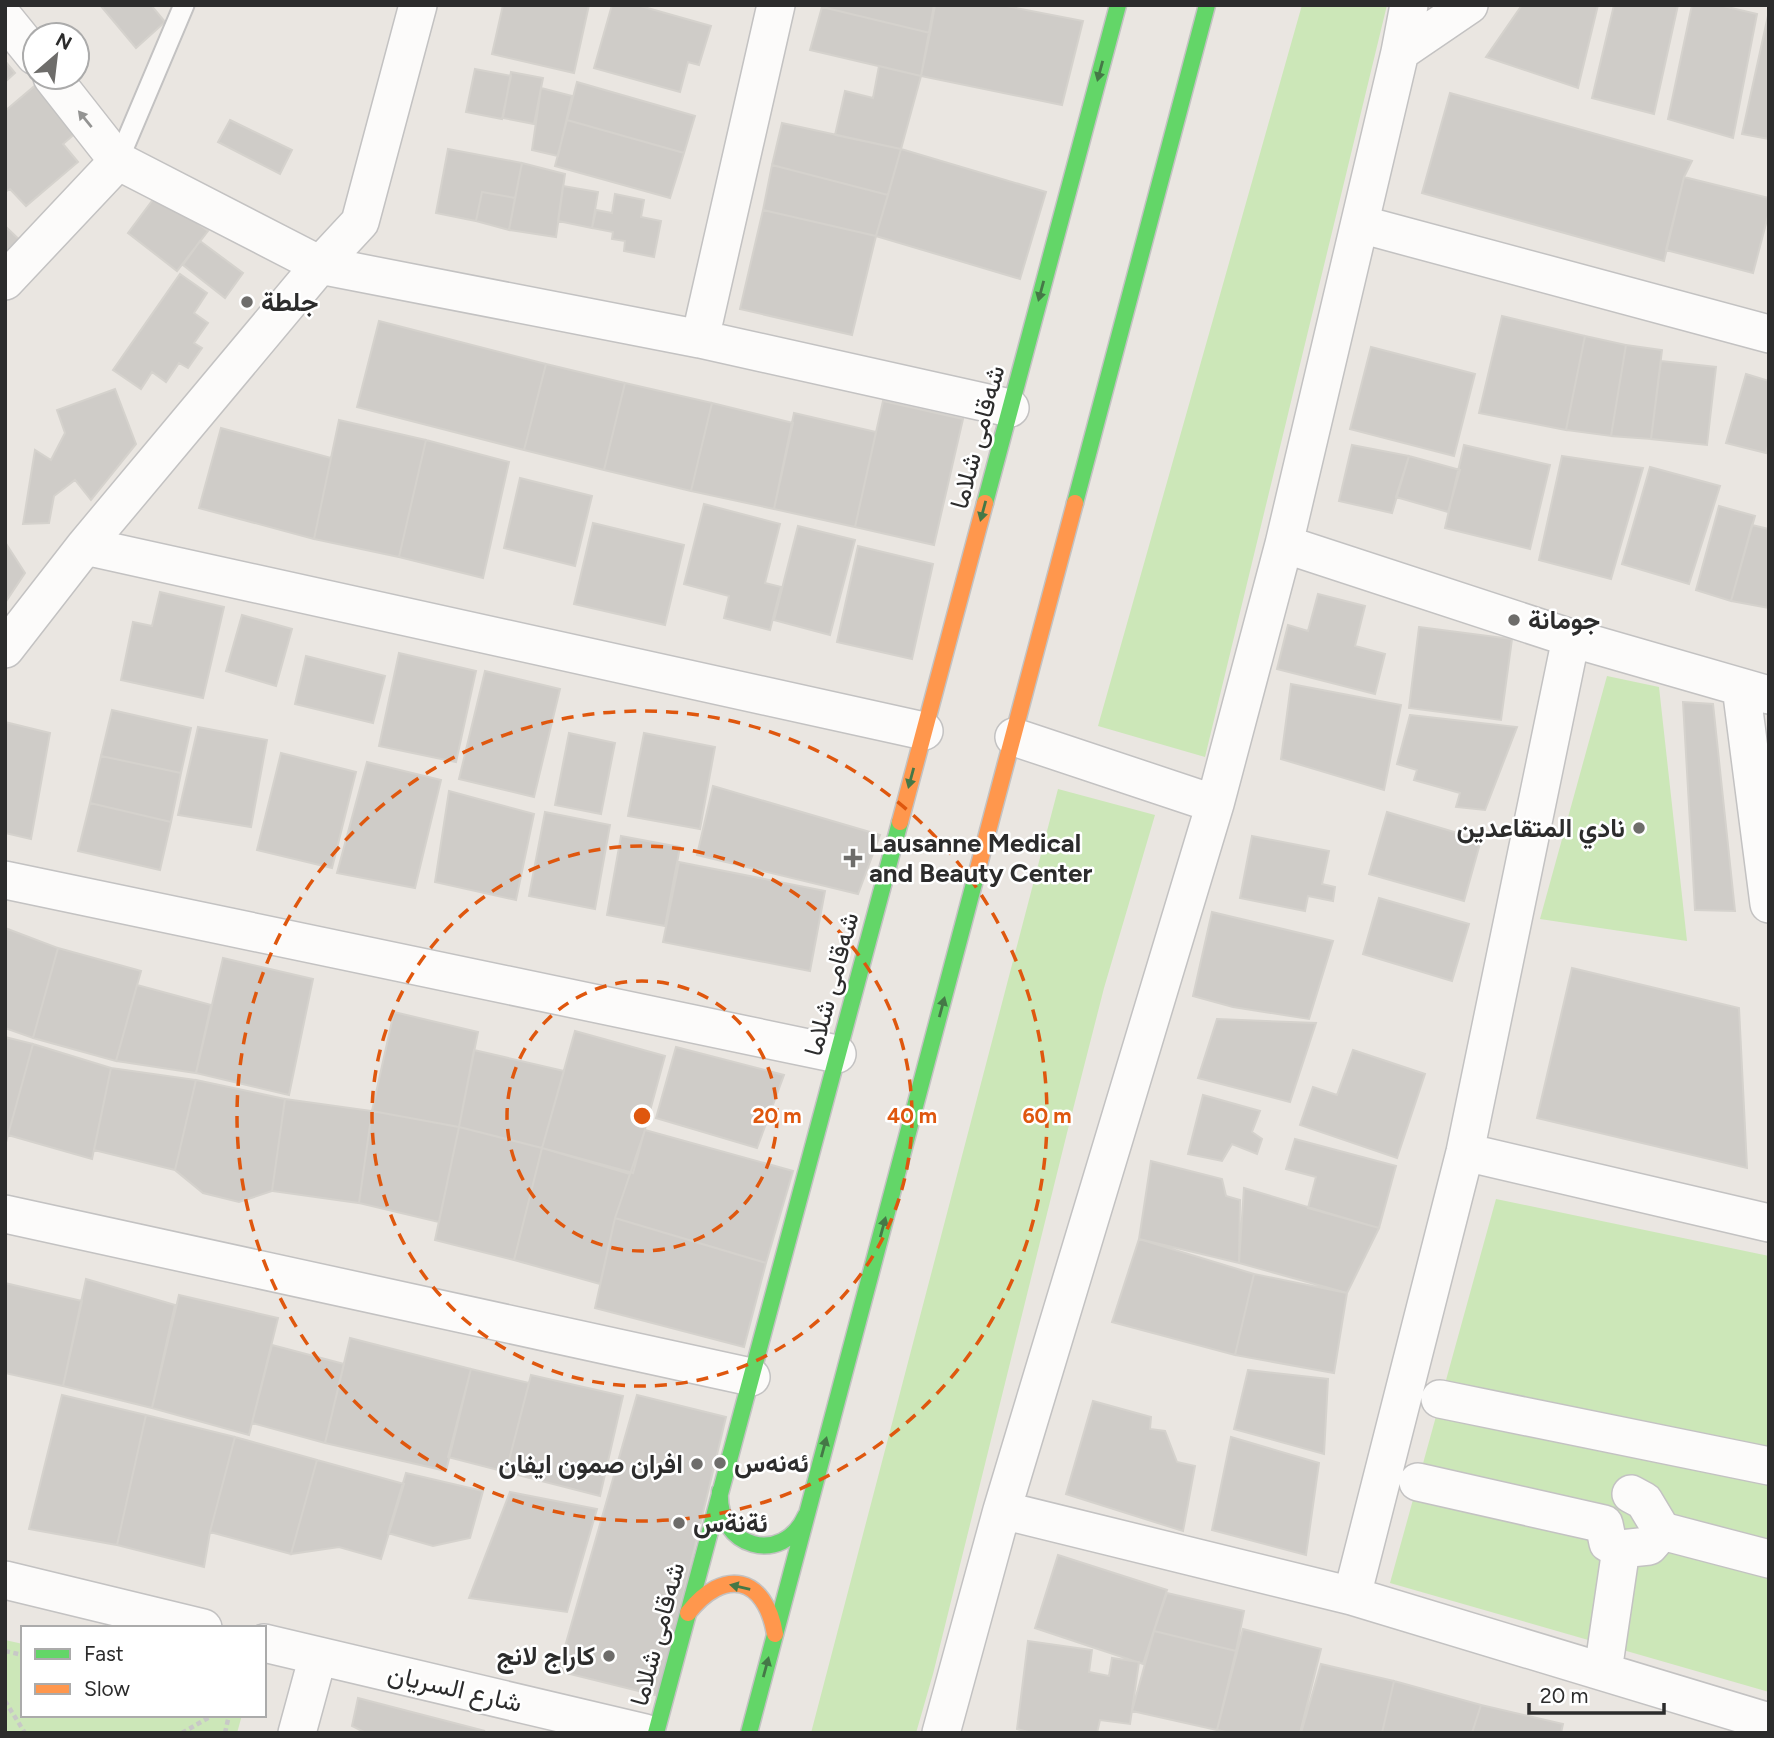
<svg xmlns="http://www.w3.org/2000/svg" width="1774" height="1738" font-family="Figtree,Vazirmatn,sans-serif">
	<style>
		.green { fill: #cce7b8 }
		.building { fill: #cfccc8; stroke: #d5d2cd; stroke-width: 2 }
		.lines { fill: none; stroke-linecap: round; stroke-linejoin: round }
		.lane-casing { stroke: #c3c2c2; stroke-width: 23 }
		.street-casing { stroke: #c3c2c2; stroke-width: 40 }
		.fast-casing { stroke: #c3c2c2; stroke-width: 19 }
		.slow-casing { stroke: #c3c2c2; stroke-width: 19 }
		.path { stroke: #c8c8c7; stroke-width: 4.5; stroke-dasharray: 5 3.5; stroke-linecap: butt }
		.lane { stroke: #fcfbfa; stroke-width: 19 }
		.street { stroke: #fcfbfa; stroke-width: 37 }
		.fast { stroke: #63d668; stroke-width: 16 }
		.slow { stroke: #ff974d; stroke-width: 16 }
		.oneway { fill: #457847 }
		.oneway2 { fill: #949493 }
		.ring { fill: none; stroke: #df570e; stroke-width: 3.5; stroke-dasharray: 12 9 }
		.poi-dot { fill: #6e6d6b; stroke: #fff; stroke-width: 2.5 }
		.labels { text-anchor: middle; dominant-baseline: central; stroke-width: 5; stroke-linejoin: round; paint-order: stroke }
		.poi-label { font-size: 26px; font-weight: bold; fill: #2c2c2c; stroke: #fff; text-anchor: start }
		.street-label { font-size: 26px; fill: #2c2c2c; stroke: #fff }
		.centre { fill: #df570e; stroke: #fff; stroke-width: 3.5 }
		.ring-label { font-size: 21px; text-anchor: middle; font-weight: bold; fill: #df570e; stroke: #fff; stroke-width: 5; stroke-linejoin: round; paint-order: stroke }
	</style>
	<rect width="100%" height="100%" fill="#eae6e1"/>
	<path class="green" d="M1302,5H1387L1205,757L1098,726Z
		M1607,676L1659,687L1687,941L1540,919Z
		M1058,789L1155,815L1104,988L1067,1133L933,1674L916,1733H811Z
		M1496,1199L1769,1256V1692L1390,1583Z
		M5,1640L23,1644V1715H242L237,1733H5Z"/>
	<path class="building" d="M100,5H151L165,22L136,48Z
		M503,5H589L574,73L492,54Z
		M612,5H637L711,26L699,65L688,62L680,92L594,68Z
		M822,5H935L930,33L822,7Z
		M934,5H1001L1083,21L1062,105L921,76Z
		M1522,5H1598L1578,88L1486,57Z
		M1614,5H1678L1654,114L1592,98Z
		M1692,5H1719L1757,14L1733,138L1668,119Z
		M822,7L930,33L921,76L810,50Z
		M1769,11V139L1742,134Z
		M5,61L15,73L5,82Z
		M879,66L921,76L901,149L835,135L845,91L873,98Z
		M475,69L511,76L502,119L466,112Z
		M511,72L543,78L534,124L503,118Z
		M44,78L85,125L63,144L78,162L26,206L10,189L5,192V111Z
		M577,82L695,116L684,153L567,120Z
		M541,88L572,96L558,156L532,150Z
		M1450,93L1692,161L1684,177L1664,261L1422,193Z
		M230,120L292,150L280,174L218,142Z
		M567,120L684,153L670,198L555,166Z
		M782,123L901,149L888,195L772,165Z
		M448,149L522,163L515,198L482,192L476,221L436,213Z
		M901,149L1046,192L1020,279L876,236Z
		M522,163L565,174L556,237L509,230Z
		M772,165L888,195L876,236L763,210Z
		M1684,177L1769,198V212L1753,273L1666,250Z
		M563,186L598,192L592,228L558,221Z
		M482,192L515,198L509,230L476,221Z
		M158,193L208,231L177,271L128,233Z
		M615,194L644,200L641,217L661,221L654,257L624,251L625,241L612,239L613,232L592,228L596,210L612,213Z
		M763,210L876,236L852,335L740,309Z
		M5,226L27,247L5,270Z
		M200,241L243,273L225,298L183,265Z
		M180,274L207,293L194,313L208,323L194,343L202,348L188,368L179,363L166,382L152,372L141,389L113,370Z
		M1502,316L1585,336L1566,430L1479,413Z
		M379,321L546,364L524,450L357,407Z
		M1585,336L1626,345L1611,436L1566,430Z
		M1626,345L1662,350L1651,439L1611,436Z
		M1371,347L1475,374L1454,456L1350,429Z
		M1661,361L1716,367L1707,445L1651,439Z
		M546,364L625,383L604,470L524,450Z
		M1746,374L1769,381V442L1766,453L1726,443Z
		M625,383L712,403L691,491L604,470Z
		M115,389L136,444L91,500L75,480L54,496L49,523L23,524L35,450L51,460L65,433L57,410Z
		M883,401L963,419L934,545L855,527Z
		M712,403L793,423L774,509L691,491Z
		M794,413L876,432L855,527L774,509Z
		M339,420L426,440L399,557L314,539Z
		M221,428L331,458L314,539L199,508Z
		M426,440L509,462L483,578L399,557Z
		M1352,445L1409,456L1392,513L1339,501Z
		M1464,445L1550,465L1530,549L1445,528Z
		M1409,456L1460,470L1448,512L1396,497Z
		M1562,456L1643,468L1611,579L1539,560Z
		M1650,467L1720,486L1689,584L1622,564Z
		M520,478L592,496L575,566L504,548Z
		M704,504L780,524L765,583L781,587L770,630L724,618L729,596L684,584Z
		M1719,506L1755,516L1731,601L1696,590Z
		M593,523L684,545L665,625L574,604Z
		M1752,525L1769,529V608L1731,601Z
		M798,526L855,540L830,635L774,620Z
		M5,542L25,573L5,603Z
		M858,546L933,564L912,659L837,642Z
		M160,592L224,607L203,698L121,680L133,622L152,626Z
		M1318,594L1365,606L1355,646L1385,654L1375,694L1277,669L1288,625L1308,631Z
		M242,615L292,629L276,686L226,671Z
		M1419,627L1512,639L1501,720L1409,708Z
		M399,653L476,671L456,762L379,746Z
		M306,656L385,676L373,723L295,704Z
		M485,671L560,689L534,797L459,779Z
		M1291,684L1401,705L1384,790L1281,759Z
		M1683,702L1713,704L1735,911L1695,910Z
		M112,710L191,728L181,773L101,756Z
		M1410,715L1517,727L1485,810L1456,807L1460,793L1414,780L1417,770L1397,764Z
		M5,722L50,733L31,839L5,833Z
		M198,727L267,740L251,827L178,815Z
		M569,733L615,743L601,814L555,805Z
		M644,733L715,747L700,829L628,816Z
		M281,753L356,772L332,868L257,850Z
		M101,756L181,773L171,822L90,803Z
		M367,762L441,780L415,888L337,873Z
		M713,786L880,835L858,894L697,855Z
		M449,791L534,814L516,900L435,882Z
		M90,803L171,822L160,870L78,851Z
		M545,812L610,825L595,909L529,896Z
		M1387,812L1481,840L1464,901L1369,874Z
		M621,836L680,847L665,926L607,915Z
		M1252,836L1329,851L1322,884L1335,887L1333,901L1308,896L1305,911L1240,898Z
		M679,862L825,891L810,971L663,942Z
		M1379,898L1469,924L1452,981L1363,954Z
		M1212,912L1333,941L1309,1019L1233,1007L1193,996Z
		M5,928L58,948L33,1038L5,1028Z
		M58,948L141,971L116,1061L33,1038Z
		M223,958L313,979L289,1095L196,1073Z
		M1572,968L1739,1008L1747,1168L1537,1118Z
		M137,985L211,1005L196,1073L116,1061Z
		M394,1012L478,1032L459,1127L372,1111Z
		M1217,1019L1316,1023L1290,1102L1198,1078Z
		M575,1031L665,1056L633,1173L542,1148Z
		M5,1037L33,1044L5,1146Z
		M33,1044L111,1068L92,1159L8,1135Z
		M676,1047L784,1075L757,1148L656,1118Z
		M474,1050L564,1071L542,1148L459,1127Z
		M1353,1050L1425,1074L1397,1158L1300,1125L1313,1087L1337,1095Z
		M111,1068L196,1080L175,1170L94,1150Z
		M196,1080L285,1099L272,1191L239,1202L203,1193L175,1170Z
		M1203,1095L1260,1111L1252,1132L1262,1139L1257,1154L1232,1144L1222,1161L1188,1154Z
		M285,1099L372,1111L359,1203L272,1191Z
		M372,1111L459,1127L439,1222L359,1203Z
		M459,1127L542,1148L514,1260L435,1240Z
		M645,1130L793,1171L766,1263L615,1218Z
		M1295,1139L1396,1166L1379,1228L1308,1208L1316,1177L1286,1169Z
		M542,1148L630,1174L615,1218L600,1284L514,1260Z
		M1151,1161L1222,1179L1226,1196L1240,1200L1239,1263L1139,1239Z
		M1244,1188L1379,1228L1347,1293L1239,1263Z
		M615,1218L766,1263L744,1347L595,1308Z
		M1139,1239L1254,1274L1235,1355L1112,1322Z
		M1254,1274L1347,1293L1334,1373L1235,1355Z
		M86,1279L175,1305L152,1408L63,1386Z
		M5,1283L82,1301L63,1386L5,1373Z
		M179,1295L278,1318L249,1435L152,1408Z
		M350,1338L471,1369L446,1471L325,1443Z
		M272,1345L344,1364L325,1443L252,1423Z
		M471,1369L529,1383L506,1472L448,1457Z
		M1248,1370L1328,1379L1324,1454L1234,1429Z
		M531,1375L623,1396L600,1496L506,1472Z
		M62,1395L146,1415L117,1545L29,1529Z
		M637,1395L726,1417L659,1696L558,1671Z
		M1093,1401L1151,1417L1150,1429L1165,1431L1177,1462L1195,1466L1183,1531L1066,1494Z
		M146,1415L235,1437L210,1532L204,1567L117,1545Z
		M235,1437L317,1460L291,1554L210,1532Z
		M1231,1437L1319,1463L1306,1555L1212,1530Z
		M317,1460L404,1484L381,1559L339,1547L291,1554Z
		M406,1473L483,1491L470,1538L433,1546L388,1533Z
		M510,1492L597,1509L567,1612L469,1598Z
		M1058,1555L1167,1590L1143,1664L1035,1628Z
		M1167,1593L1244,1611L1236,1651L1154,1631Z
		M1243,1629L1321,1649L1300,1733H1230L1217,1730Z
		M1154,1631L1236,1651L1217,1730L1132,1711Z
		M1028,1641L1092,1650L1089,1672L1109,1676L1112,1658L1139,1662L1130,1724L1100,1720L1097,1733H1032L1017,1729Z
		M1321,1664L1394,1681L1382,1733H1301Z
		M1394,1681L1481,1705L1472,1733H1382Z
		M358,1698L485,1731L366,1733L352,1726Z
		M1481,1705L1563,1724L1561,1733H1472Z"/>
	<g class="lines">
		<g class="lane-casing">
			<path id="lane" d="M118,161L184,5"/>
		</g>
		<g class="street-casing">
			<path id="street" d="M5,19L35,56
				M1400,52L1469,5
				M52,77L118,161L320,265L700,339L1010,408
				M1360,224L1769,334
				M5,281L118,161
				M700,339L776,5
				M1284,544L1571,638L1769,695
				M85,546L924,731
				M5,649L85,546L320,265L360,222L418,5
				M1741,687L1769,904
				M1014,737L1215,804
				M5,880L837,1054
				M1465,1152L1769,1223
				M5,1214L751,1377
				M1440,1399L1769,1466
				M1418,1482L1604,1524L1608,1543L1621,1549L1649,1546L1662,1531L1644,1501L1631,1494
				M1002,1510L1352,1596L1769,1722
				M1662,1531L1769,1559
				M5,1580L203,1628
				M1352,1596L1465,1152L1571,638
				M264,1643L645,1733
				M1603,1671L1621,1549
				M297,1733L318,1656
				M941,1733L1002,1510L1215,804L1284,544L1400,52L1409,5"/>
		</g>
		<g class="fast-casing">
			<path id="fast" d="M985,503L1118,5
				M1075,503L1207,5
				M720,1491C716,1548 783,1567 806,1515
				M656,1733L900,822
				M749,1733L976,876"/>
		</g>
		<g class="slow-casing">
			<path id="slow" d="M900,822L985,503
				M976,876L1075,503
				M688,1613C724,1567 765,1576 775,1634"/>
		</g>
		<path class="path" d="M5,1651L23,1655
			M5,1701L25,1733
			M182,1733L213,1715
			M225,1733L229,1715"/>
		<use href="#lane" class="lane"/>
		<use href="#street" class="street"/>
		<use href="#fast" class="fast"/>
		<use href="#slow" class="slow"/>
	</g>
	<defs><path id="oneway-solid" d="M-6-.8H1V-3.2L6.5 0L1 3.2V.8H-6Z" transform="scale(1.75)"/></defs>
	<g class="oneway">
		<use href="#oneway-solid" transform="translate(1100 71) rotate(105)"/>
		<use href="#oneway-solid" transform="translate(1041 291) rotate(105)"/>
		<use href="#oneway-solid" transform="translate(983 511) rotate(105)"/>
		<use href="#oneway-solid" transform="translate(911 778) rotate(105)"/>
		<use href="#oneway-solid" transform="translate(942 1007) rotate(-75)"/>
		<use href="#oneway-solid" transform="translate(883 1227) rotate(-75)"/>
		<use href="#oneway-solid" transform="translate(824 1447) rotate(-75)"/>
		<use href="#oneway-solid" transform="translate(740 1587) rotate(-167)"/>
		<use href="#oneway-solid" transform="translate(766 1667) rotate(-75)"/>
	</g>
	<use class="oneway2" href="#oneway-solid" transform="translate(85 119) rotate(-129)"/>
	<g class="ring">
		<circle cx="642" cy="1116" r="135"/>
		<circle cx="642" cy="1116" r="270"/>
		<circle cx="642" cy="1116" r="405"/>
	</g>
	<g class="poi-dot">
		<circle cx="247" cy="302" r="7"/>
		<circle cx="1514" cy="620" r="7"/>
		<circle cx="1639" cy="828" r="7"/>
		<path d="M849.5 847.5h7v7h7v7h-7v7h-7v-7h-7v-7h7z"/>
		<circle cx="720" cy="1463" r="7"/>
		<circle cx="697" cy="1464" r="7"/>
		<circle cx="679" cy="1523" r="7"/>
		<circle cx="609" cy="1656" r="7"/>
	</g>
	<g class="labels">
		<g class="poi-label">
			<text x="261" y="302">جلطة</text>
			<text x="1528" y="620">جومانة</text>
			<text x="1625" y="828" text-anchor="end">نادي المتقاعدین</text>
			<text x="869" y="843">Lausanne Medical<tspan x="869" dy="30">and Beauty Center</tspan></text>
			<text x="734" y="1463">ئەنەس</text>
			<text x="683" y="1464" text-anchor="end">افران صمون ايفان</text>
			<text x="693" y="1523">ئةنةس</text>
			<text x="595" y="1656" text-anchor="end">كاراج لانج</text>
		</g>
		<g class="street-label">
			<text transform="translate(977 437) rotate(-75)">شەقامی شلاما</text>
			<text transform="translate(831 984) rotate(-75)">شەقامی شلاما</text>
			<text transform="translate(657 1634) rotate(-75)">شەقامی شلاما</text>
			<text transform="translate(455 1688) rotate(13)">شارع السريان</text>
		</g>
	</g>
	<circle cx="642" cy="1116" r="10" class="centre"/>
	<g class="ring-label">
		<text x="777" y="1123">20 m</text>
		<text x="912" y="1123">40 m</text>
		<text x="1047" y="1123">60 m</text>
	</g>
	<rect width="1774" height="1738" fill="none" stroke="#2c2c2c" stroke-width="14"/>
	<rect x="21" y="1626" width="245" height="91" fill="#ffffff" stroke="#ababab" stroke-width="2"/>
	<rect x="35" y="1649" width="35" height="10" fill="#63d668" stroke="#ababab" stroke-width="2"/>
	<text x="84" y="1661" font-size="21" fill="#2c2c2c">Fast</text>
	<rect x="35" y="1684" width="35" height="10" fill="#ff974d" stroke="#ababab" stroke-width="2"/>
	<text x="84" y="1696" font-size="21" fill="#2c2c2c">Slow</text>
	<g transform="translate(56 56) rotate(28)"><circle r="33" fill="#ffffff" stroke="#ababab" stroke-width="2"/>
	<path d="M0-5L12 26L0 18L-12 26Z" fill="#6e6d6b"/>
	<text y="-10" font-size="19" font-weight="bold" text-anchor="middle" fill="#2c2c2c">N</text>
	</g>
	<path d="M1529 1703v10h135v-10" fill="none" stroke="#2c2c2c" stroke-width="3.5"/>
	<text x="1540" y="1703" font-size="21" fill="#2c2c2c" stroke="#ffffff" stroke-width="5" paint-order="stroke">20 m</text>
</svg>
